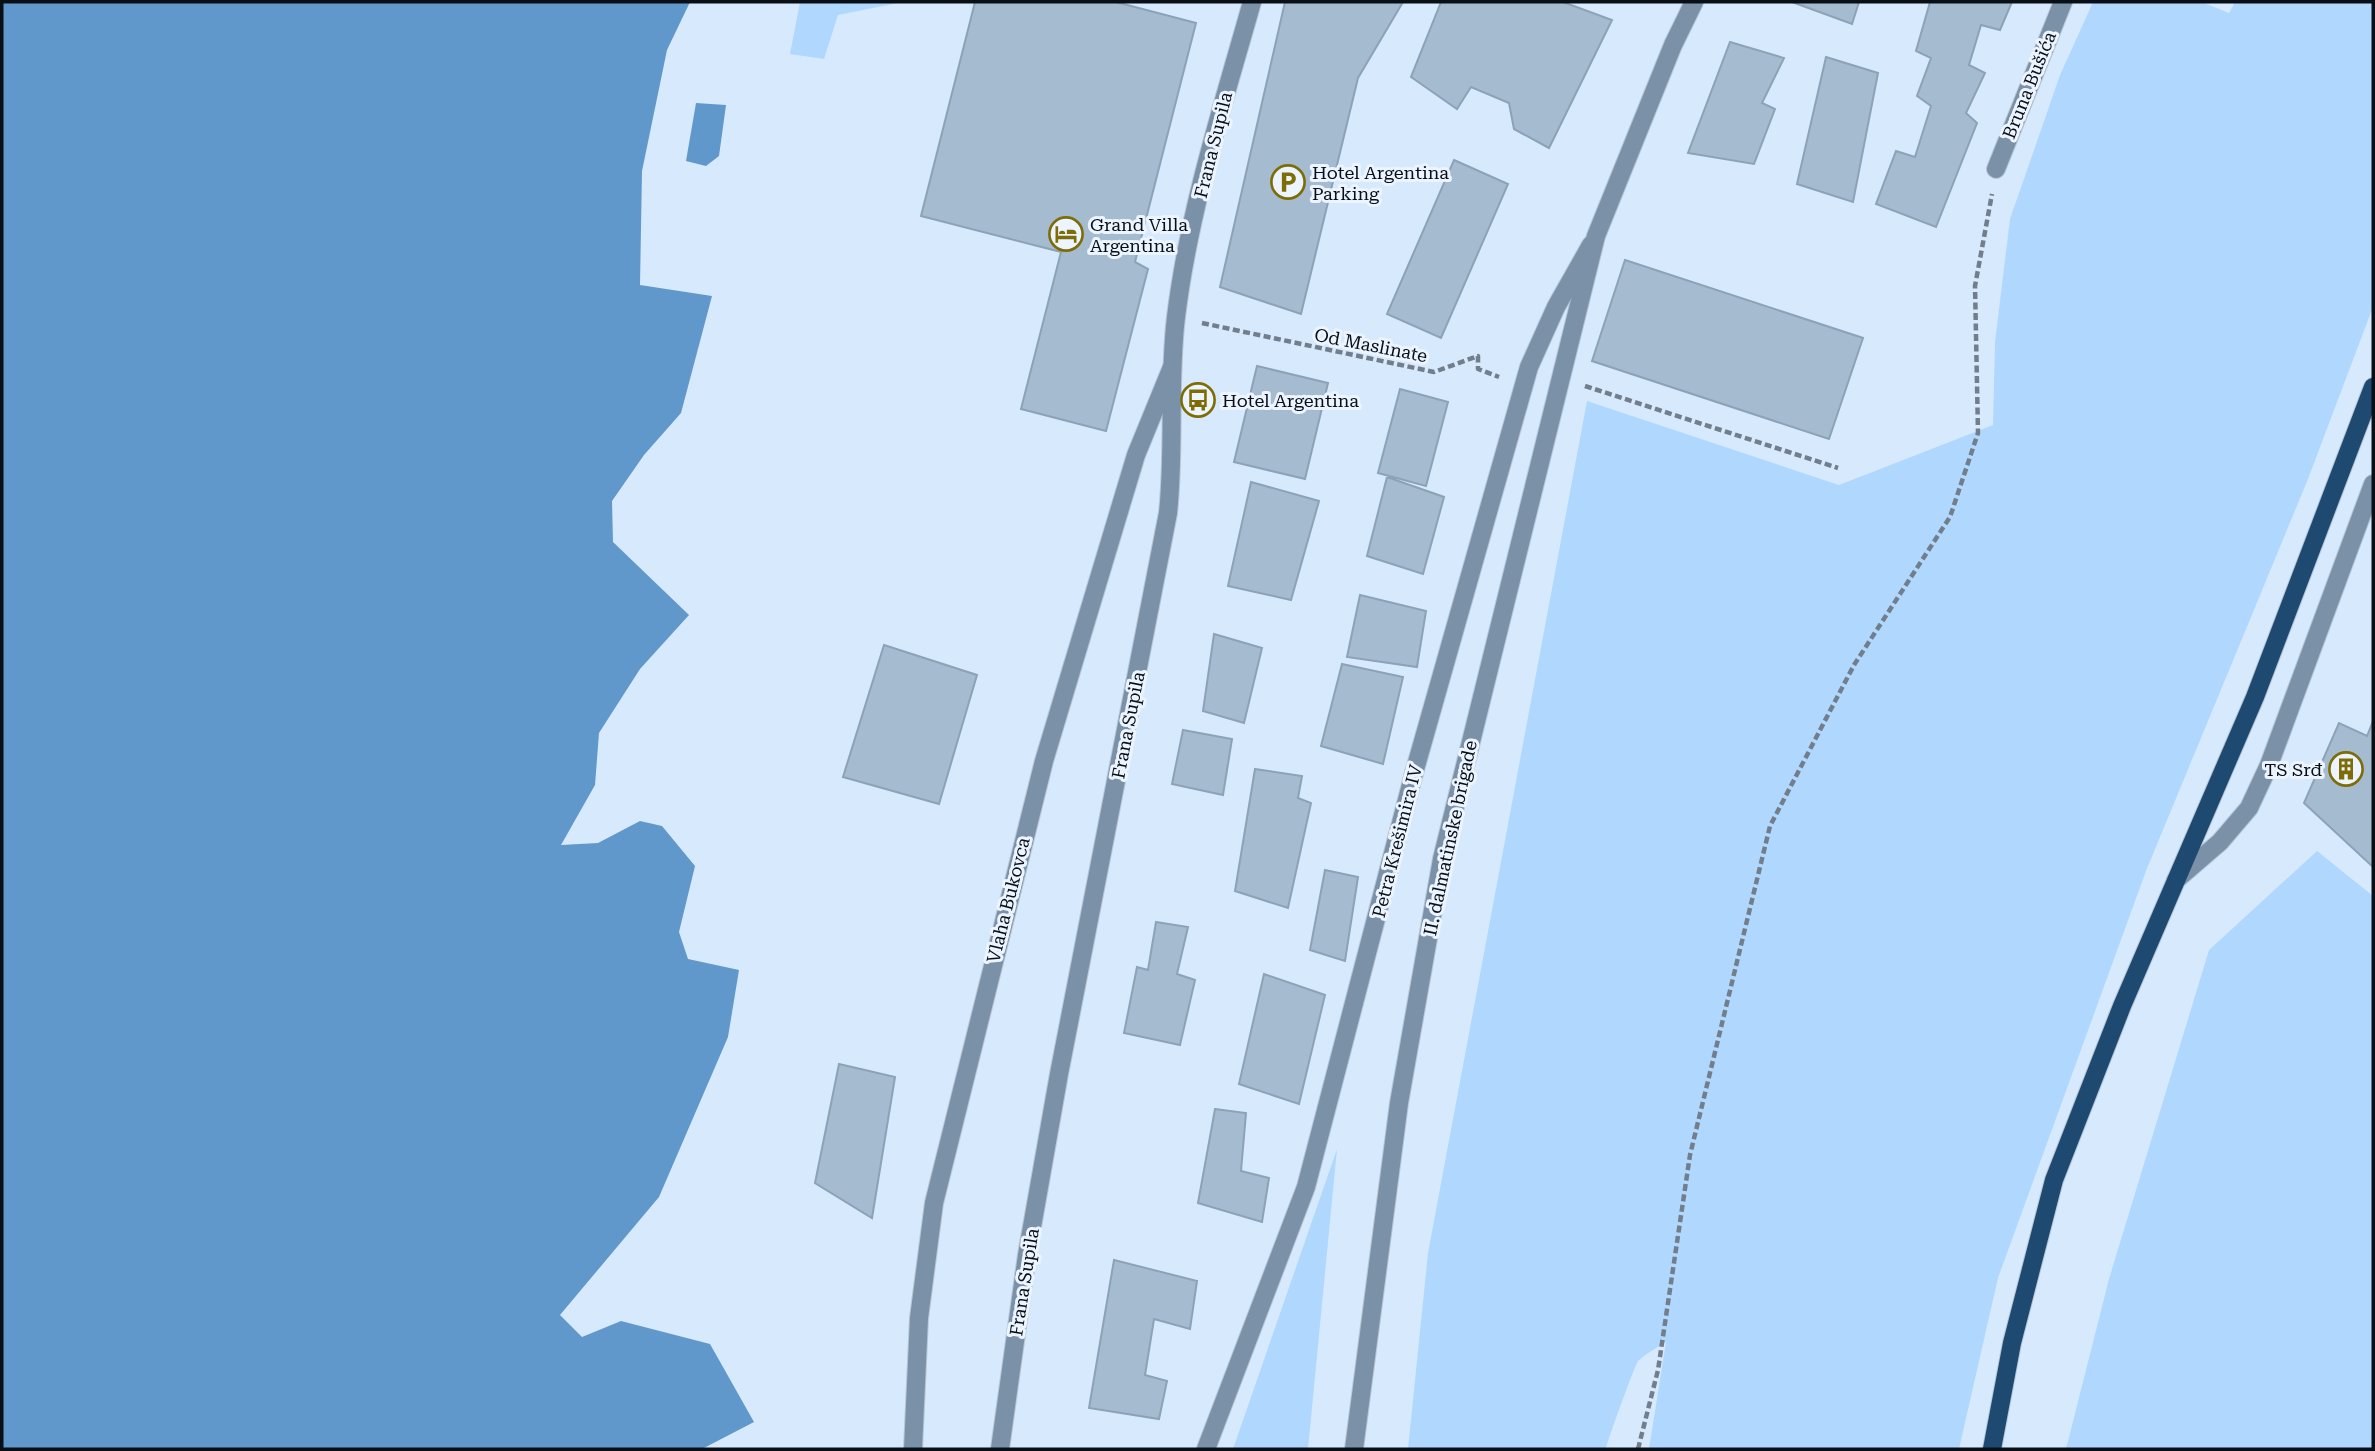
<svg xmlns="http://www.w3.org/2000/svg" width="2375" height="1451" font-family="'Roboto Serif',serif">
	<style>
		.green { fill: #b0d8ff }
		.water { fill: #6198cb }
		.building { fill: #a5bbd0; stroke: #8ca2b7; stroke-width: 2 }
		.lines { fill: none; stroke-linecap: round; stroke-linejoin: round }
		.service-casing { stroke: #b6c6d7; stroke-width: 20 }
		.minor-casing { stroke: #b6c6d7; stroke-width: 20 }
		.tertiary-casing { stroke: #b6c6d7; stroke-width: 20 }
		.primary-casing { stroke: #b6c6d7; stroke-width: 20 }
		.path { stroke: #727e8c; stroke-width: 4.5; stroke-dasharray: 7 3.5; stroke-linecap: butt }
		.service { stroke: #7a91a8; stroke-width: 18 }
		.minor { stroke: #7a91a8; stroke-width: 18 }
		.tertiary { stroke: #7a91a8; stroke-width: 18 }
		.primary { stroke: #1e4a71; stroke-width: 18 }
		.labels { text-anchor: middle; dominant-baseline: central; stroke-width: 6; stroke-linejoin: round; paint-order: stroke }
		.street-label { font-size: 18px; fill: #080f17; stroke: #ecf5ff }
		.poi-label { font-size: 18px; fill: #080f17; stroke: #ecf5ff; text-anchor: start }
	</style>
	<rect width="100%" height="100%" fill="#d7e9fc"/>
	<path class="green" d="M800,2H903L838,15L824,59L790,54Z
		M2093,2H2202L2229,13L2235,2H2373V307L2308,479L2146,871L1998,1278L1959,1449H1649L1666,1342C1657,1348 1645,1354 1638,1361C1635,1365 1607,1442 1606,1449H1408L1428,1253L1587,401L1839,485L1993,425L1995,342L2010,219L2060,75Z
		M2317,851L2373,896V1449H2066L2109,1279L2209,950Z
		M1337,1149L1308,1449H1233Z"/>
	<path class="water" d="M2,2H690L667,50L642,171L640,285L712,296L681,413L644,455L612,501L613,542L689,615L640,669L599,733L595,785L561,845L598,843L640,821L662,826L695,866L679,932L688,959L739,970L728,1037L659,1197L560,1315L582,1337L621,1321L710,1344L754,1422L702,1449H2Z
		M696,103L726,105L719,156L706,166L686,161Z"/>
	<path class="building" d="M975,2H1116L1196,23L1135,262L1148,269L1106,431L1021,409L1061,252L921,216Z
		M1285,2H1403L1358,78L1301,314L1220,287Z
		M1441,2H1563L1612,20L1549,148L1514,129L1509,103L1471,87L1457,109L1411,77Z
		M1792,2H1859L1852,24Z
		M1930,2H2012L2000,30L1981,25L1969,65L1985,73L1966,113L1977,123L1936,227L1876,204L1896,151L1915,157L1931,106L1917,96L1931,58L1916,51Z
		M1730,42L1784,58L1762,103L1775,109L1754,164L1688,153Z
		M1826,57L1878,73L1853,202L1797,184Z
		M1454,160L1508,184L1441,338L1387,314Z
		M1625,260L1863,338L1829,439L1592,361Z
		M1257,366L1328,383L1305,479L1234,462Z
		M1400,389L1448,402L1426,486L1378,473Z
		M1387,477L1444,497L1423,574L1367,556Z
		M1251,482L1319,501L1291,600L1228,586Z
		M1360,595L1426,611L1417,667L1347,657Z
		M1214,634L1262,648L1244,723L1203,711Z
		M884,645L977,675L939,804L843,777Z
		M1342,664L1403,677L1383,764L1321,746Z
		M2373,721V867L2304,803L2339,723L2367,736Z
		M1183,730L1232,739L1223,795L1172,784Z
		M1255,769L1302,776L1298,798L1311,803L1288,908L1235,891Z
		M1325,870L1358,877L1345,961L1310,950Z
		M1156,922L1188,927L1177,974L1195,980L1180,1045L1124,1033L1137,967L1148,970Z
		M1264,974L1325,995L1299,1104L1239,1084Z
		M839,1064L895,1077L872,1218L815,1183Z
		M1215,1109L1246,1113L1241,1171L1269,1178L1262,1222L1198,1203Z
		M1114,1260L1197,1281L1190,1329L1154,1319L1145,1375L1167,1381L1159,1419L1089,1408Z"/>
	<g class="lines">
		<g class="service-casing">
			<path id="service" d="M2176,880L2220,842L2249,808L2269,765L2373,484
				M913,1449L919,1318L934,1203L1044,761L1136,455L1172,367"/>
		</g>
		<g class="minor-casing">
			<path id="minor" d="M1996,169L2063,2
				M1000,1449L1027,1255L1059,1074L1168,513C1175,448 1168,382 1176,317C1189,210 1223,105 1252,2
				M1206,1449L1306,1187L1414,773L1529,367L1556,307L1591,245"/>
		</g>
		<g class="tertiary-casing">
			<path id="tertiary" d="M1354,1449L1399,1103L1442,859L1596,236L1673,45L1694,2"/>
		</g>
		<g class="primary-casing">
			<path id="primary" d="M1992,1449L2012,1343L2054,1180L2122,1006L2255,697L2373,387"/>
		</g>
		<path class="path" d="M1202,323L1434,372L1478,356V369L1499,377
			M1585,386L1838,468
			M1638,1449L1658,1370L1690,1155L1770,826L1854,665L1950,517L1978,433L1975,286L1992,194"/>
		<use href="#service" class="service"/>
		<use href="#minor" class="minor"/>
		<use href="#tertiary" class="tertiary"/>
		<use href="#primary" class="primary"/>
	</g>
	<defs>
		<g id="parking-ring" transform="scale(1.75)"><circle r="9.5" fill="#ecf5ff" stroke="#7e6d07" stroke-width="1.5"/><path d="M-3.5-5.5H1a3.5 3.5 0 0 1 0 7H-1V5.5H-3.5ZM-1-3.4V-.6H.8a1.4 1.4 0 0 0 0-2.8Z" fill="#7e6d07"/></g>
		<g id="hotel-ring" transform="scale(1.75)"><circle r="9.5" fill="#ecf5ff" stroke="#7e6d07" stroke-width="1.5"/><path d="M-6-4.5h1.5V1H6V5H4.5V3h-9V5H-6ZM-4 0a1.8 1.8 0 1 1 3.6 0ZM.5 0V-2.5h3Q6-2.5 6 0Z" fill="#7e6d07"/></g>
		<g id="bus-ring" transform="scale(1.75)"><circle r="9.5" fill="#ecf5ff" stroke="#7e6d07" stroke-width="1.5"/><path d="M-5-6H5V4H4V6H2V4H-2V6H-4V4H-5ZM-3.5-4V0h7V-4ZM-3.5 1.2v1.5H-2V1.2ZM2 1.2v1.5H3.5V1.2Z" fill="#7e6d07"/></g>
		<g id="building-ring" transform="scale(1.75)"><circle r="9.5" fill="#ecf5ff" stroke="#7e6d07" stroke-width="1.5"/><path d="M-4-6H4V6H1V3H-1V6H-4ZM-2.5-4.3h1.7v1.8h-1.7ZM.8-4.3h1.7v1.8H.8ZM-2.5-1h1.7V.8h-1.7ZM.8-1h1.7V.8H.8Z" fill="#7e6d07"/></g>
	</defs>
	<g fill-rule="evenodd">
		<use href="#parking-ring" x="1288" y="182"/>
		<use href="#hotel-ring" x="1066" y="234"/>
		<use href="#bus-ring" x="1198" y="400"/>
		<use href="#building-ring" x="2346" y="769"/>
	</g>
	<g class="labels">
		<g class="street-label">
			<text transform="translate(2029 85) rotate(-68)">Bruna Bušića</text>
			<text transform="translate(1213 145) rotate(-76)">Frana Supila</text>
			<text transform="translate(1371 345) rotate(11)">Od Maslinate</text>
			<text transform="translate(1128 725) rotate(-79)">Frana Supila</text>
			<text transform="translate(1450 838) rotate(-78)">II. dalmatinske brigade</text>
			<text transform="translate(1397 841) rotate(-76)">Petra Krešimira IV</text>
			<text transform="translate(1008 900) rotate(-76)">Vlaha Bukovca</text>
			<text transform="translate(1024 1282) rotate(-81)">Frana Supila</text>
		</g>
		<g class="poi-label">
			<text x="1312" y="172">Hotel Argentina<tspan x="1312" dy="21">Parking</tspan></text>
			<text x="1090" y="224">Grand Villa<tspan x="1090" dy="21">Argentina</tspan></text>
			<text x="1222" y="400">Hotel Argentina</text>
			<text x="2322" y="769" text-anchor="end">TS Srđ</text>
		</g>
	</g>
	<rect width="2375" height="1451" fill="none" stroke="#080f17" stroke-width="7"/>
</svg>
